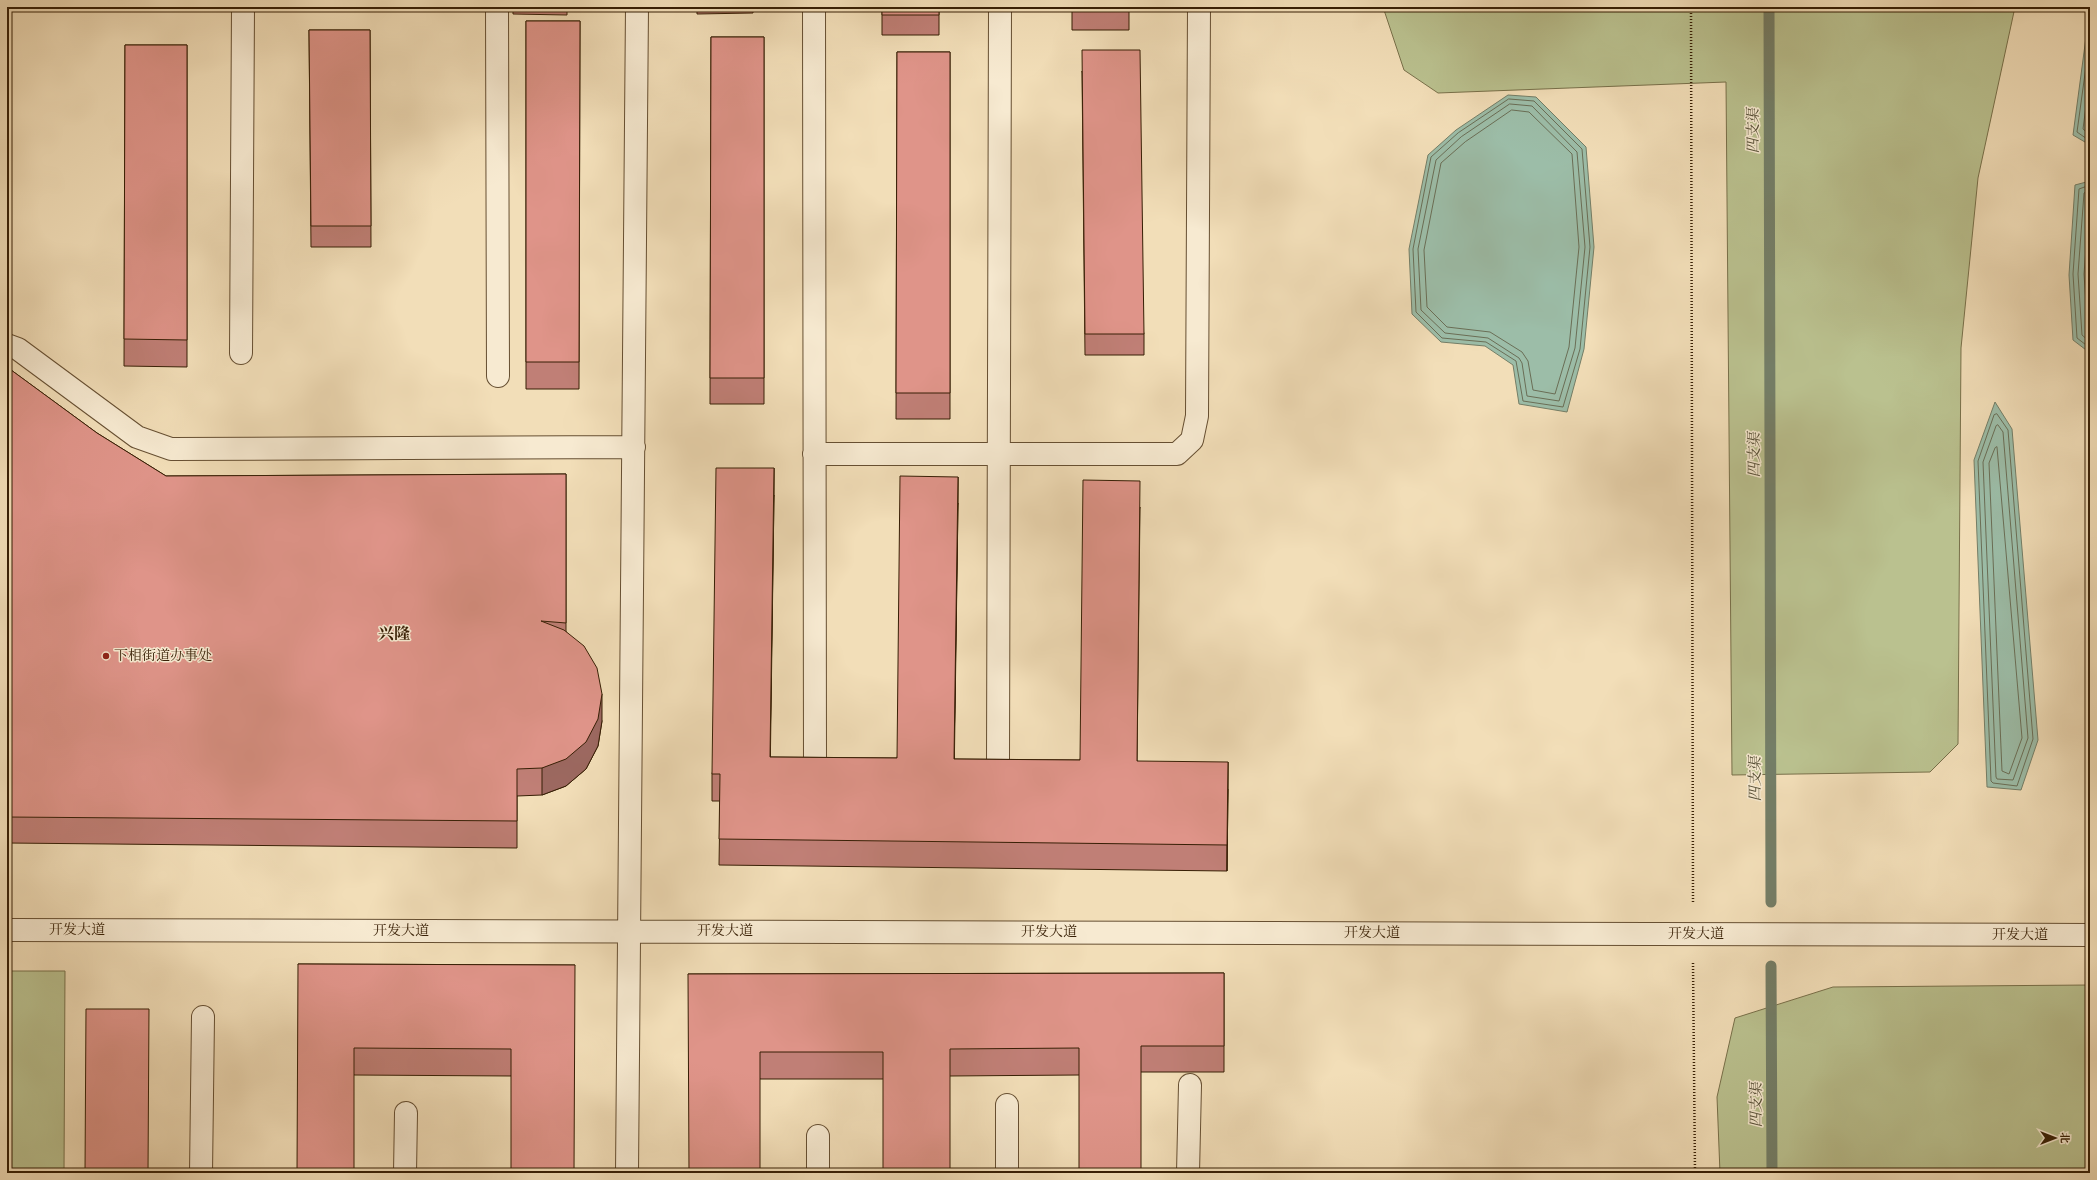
<svg xmlns="http://www.w3.org/2000/svg" width="2097" height="1180" font-family="Vollkorn,'Noto Serif SC',serif">
	<style>
		.green { fill: #bac18f; stroke: #78704a }
		.water { fill: #9cbda8; stroke: #747e67 }
		.lines { fill: none; stroke-linecap: round; stroke-linejoin: round }
		.shore { stroke: #6a6e56; stroke-width: 1 }
		.stream { stroke: #747e67; stroke-width: 11 }
		.minor-casing { stroke: #664f32; stroke-width: 24 }
		.path { stroke: #371f05; stroke-width: 2.5; stroke-dasharray: 1 2; stroke-linecap: butt }
		.minor { stroke: #f7ead1; stroke-width: 22 }
		.wall { fill: #c07f76; stroke: #371f05 }
		.shaded-wall { fill: #9c6860; stroke: #371f05 }
		.building { fill: #df9489; stroke: #371f05 }
		.poi-dot { fill: #8f2418; stroke: #f7ead1; stroke-width: 1.5 }
		.labels { text-anchor: middle; dominant-baseline: central; stroke-width: 3; stroke-linejoin: round; paint-order: stroke }
		.poi-label { font-size: 14px; fill: #371f05; stroke: #f7ead1; text-anchor: start }
		.street-label { font-size: 14px; fill: #371f05; stroke: #f7ead1 }
		.water-label { font-size: 15px; font-style: italic; fill: #554e36; stroke: #f7ead1 }
		.quarter-label { font-size: 16px; font-weight: bold; fill: #371f05; stroke: #f7ead1 }
	</style>
	<rect width="100%" height="100%" fill="#f2deb8"/>
	<filter id="stains"><feTurbulence type="fractalNoise" baseFrequency=".005" numOctaves="4"/><feColorMatrix values="0 0 0 0 .2 0 0 0 0 .09 0 0 0 0 .02 0 0 0 .5 -.17"/></filter>
	<radialGradient id="worn" r=".72"><stop offset=".6" stop-color="#630" stop-opacity="0"/><stop offset="1" stop-color="#630" stop-opacity=".3"/></radialGradient>
	<path class="green" d="M1383,7H2015L1978,178L1961,348L1958,744L1930,772L1732,775L1726,82L1438,93L1404,70Z
		M7,971H65L64,1173H7Z
		M2090,985V1173H1720L1717,1097L1735,1018L1833,987Z"/>
	<path class="water" d="M2090,7V145L2073,135Z
		M1508,95L1536,97L1586,147L1594,247L1584,349L1567,412L1519,404L1513,365L1485,346L1441,342L1412,314L1409,249L1428,155L1456,130Z
		M2090,181V353L2073,340L2069,275L2075,185Z
		M1995,402L2012,429L2038,740L2021,790L1987,787L1974,460Z"/>
	<g class="lines">
		<path class="shore" d="M2090,37L2077,132L2090,141
			M2090,75L2083,129L2090,135
			M1509,99L1534,101L1582,149L1590,247L1580,349L1563,407L1523,401L1516,361L1486,342L1442,338L1416,312L1413,249L1431,157L1458,133Z
			M1510,104L1532,106L1577,152L1585,247L1575,348L1559,401L1527,396L1522,363L1519,358L1488,338L1445,333L1421,310L1418,249L1436,160L1461,137Z
			M1512,110L1529,112L1572,154L1579,247L1569,347L1555,394L1533,390L1528,361L1522,352L1490,332L1447,327L1427,307L1424,250L1441,163L1465,142Z
			M2090,185L2079,189L2073,274L2077,338L2090,348
			M2090,190L2084,193L2078,274L2082,335L2090,342
			M2090,196L2084,274L2088,332L2090,334
			M1997,414L2008,430L2033,739L2017,786L1993,783L1991,781L1978,461L1994,415Z
			M1998,425L2003,432L2028,738L2013,780L1997,779L1996,777L1983,462L1996,426Z
			M1997,447L2022,738L2009,774L2002,771L1989,463L1995,448Z"/>
		<path class="stream" d="M1769,7L1771,902
			M1771,966L1772,1173"/>
		<g class="minor-casing">
			<path id="minor" d="M497,7L498,376
				M814,7L815,759
				M7,345L18,349L137,437L171,449L634,447
				M241,353L243,7
				M814,454H1177L1192,440L1197,416L1199,7
				M998,762L1000,7
				M7,930L2090,935
				M1007,1105V1173
				M201,1173L203,1017
				M405,1173L406,1113
				M627,1173L637,7
				M818,1173V1136
				M1188,1173L1190,1085"/>
		</g>
		<path class="path" d="M1691,7L1693,904
			M1693,963L1695,1173"/>
		<use href="#minor" class="minor"/>
	</g>
	<path class="wall" d="M513,7H567V15L513,14Z
		M697,7H753V13L697,14Z
		M882,7H939V35H882Z
		M1072,7H1129V30H1072Z
		M526,21H580L579,389H526Z
		M309,30H370L371,247H311Z
		M711,37H764V404H710Z
		M125,45H187V367L124,366Z
		M897,52H950V419H896Z
		M1082,71L1144,334V355H1085Z
		M7,367L97,433L166,476L566,474V631L602,721L598,746L586,769L566,786L542,795L517,796V848L7,843Z
		M774,495L770,757L897,758L958,503L954,759L1080,760L1140,507L1137,761L1228,789L1227,871L719,865L720,801H712V774Z
		M298,964L575,965L511,1076L354,1075Z
		M1224,973V1072H1141L1079,1075L950,1076L883,1079H760L688,974Z"/>
	<path class="shaded-wall" d="M774,468V495L770,783V757Z
		M958,477V503L954,785V759Z
		M602,694V721L598,746L586,769L566,786L542,795V768Z
		M1228,762V789L1227,871V845Z"/>
	<path class="building" d="M882,7H939V15H882Z
		M1072,7H1129V9H1072Z
		M526,21H580L579,362H526Z
		M309,30H370L371,226H311Z
		M711,37H764V378H710Z
		M125,45H187V340L124,339Z
		M1082,50H1140L1144,334H1085Z
		M897,52H950V393H896Z
		M7,367L97,433L166,476L566,474V623L541,621L564,630L584,646L597,668L602,694L598,719L586,742L566,759L542,768L517,769V821L7,817Z
		M716,468H774L770,757L897,758L900,476L958,477L954,759L1080,760L1083,480L1140,481L1137,761L1228,762L1227,845L719,839L720,774H712Z
		M298,964L575,965L574,1173H511V1049L354,1048V1173H297Z
		M1224,973V1046H1141V1173H1079V1048L950,1049V1173H883V1052H760V1173H689L688,974Z
		M86,1009H149L148,1173H85Z"/>
	<circle class="poi-dot" cx="106" cy="656" r="4"/>
	<g class="labels">
		<g class="poi-label">
			<text x="114" y="656">下相街道办事处</text>
		</g>
		<g class="street-label">
			<text x="77" y="930">开发大道</text>
			<text x="401" y="931">开发大道</text>
			<text x="725" y="931">开发大道</text>
			<text x="1049" y="932">开发大道</text>
			<text x="1372" y="933">开发大道</text>
			<text x="1696" y="934">开发大道</text>
			<text x="2020" y="935">开发大道</text>
		</g>
		<g class="water-label">
			<text transform="translate(1754 131) rotate(-90)">四支渠</text>
			<text transform="translate(1755 455) rotate(-90)">四支渠</text>
			<text transform="translate(1756 779) rotate(-90)">四支渠</text>
			<text transform="translate(1757 1105) rotate(-90)">四支渠</text>
		</g>
		<g class="quarter-label">
			<text x="394" y="635">兴隆</text>
		</g>
	</g>
	<rect width="2097" height="1180" fill="none" stroke="#f2deb8" stroke-width="24"/>
	<rect x="8" y="8" width="2081" height="1164" fill="none" stroke="#371f05" stroke-width="2"/>
	<rect x="12" y="12" width="2073" height="1156" fill="none" stroke="#371f05"/>
	<g transform="translate(2055 1138) rotate(90)" stroke="#f7ead1" stroke-width="3" paint-order="stroke">
	<path d="M0-3L7 15L0 10L-7 15Z" fill="#371f05"/>
	<text y="-6" font-size="11" font-weight="bold" text-anchor="middle" fill="#371f05">北</text>
	</g>
	<rect width="100%" height="100%" filter="url(#stains)"/>
	<rect width="100%" height="100%" fill="url(#worn)"/>
</svg>
